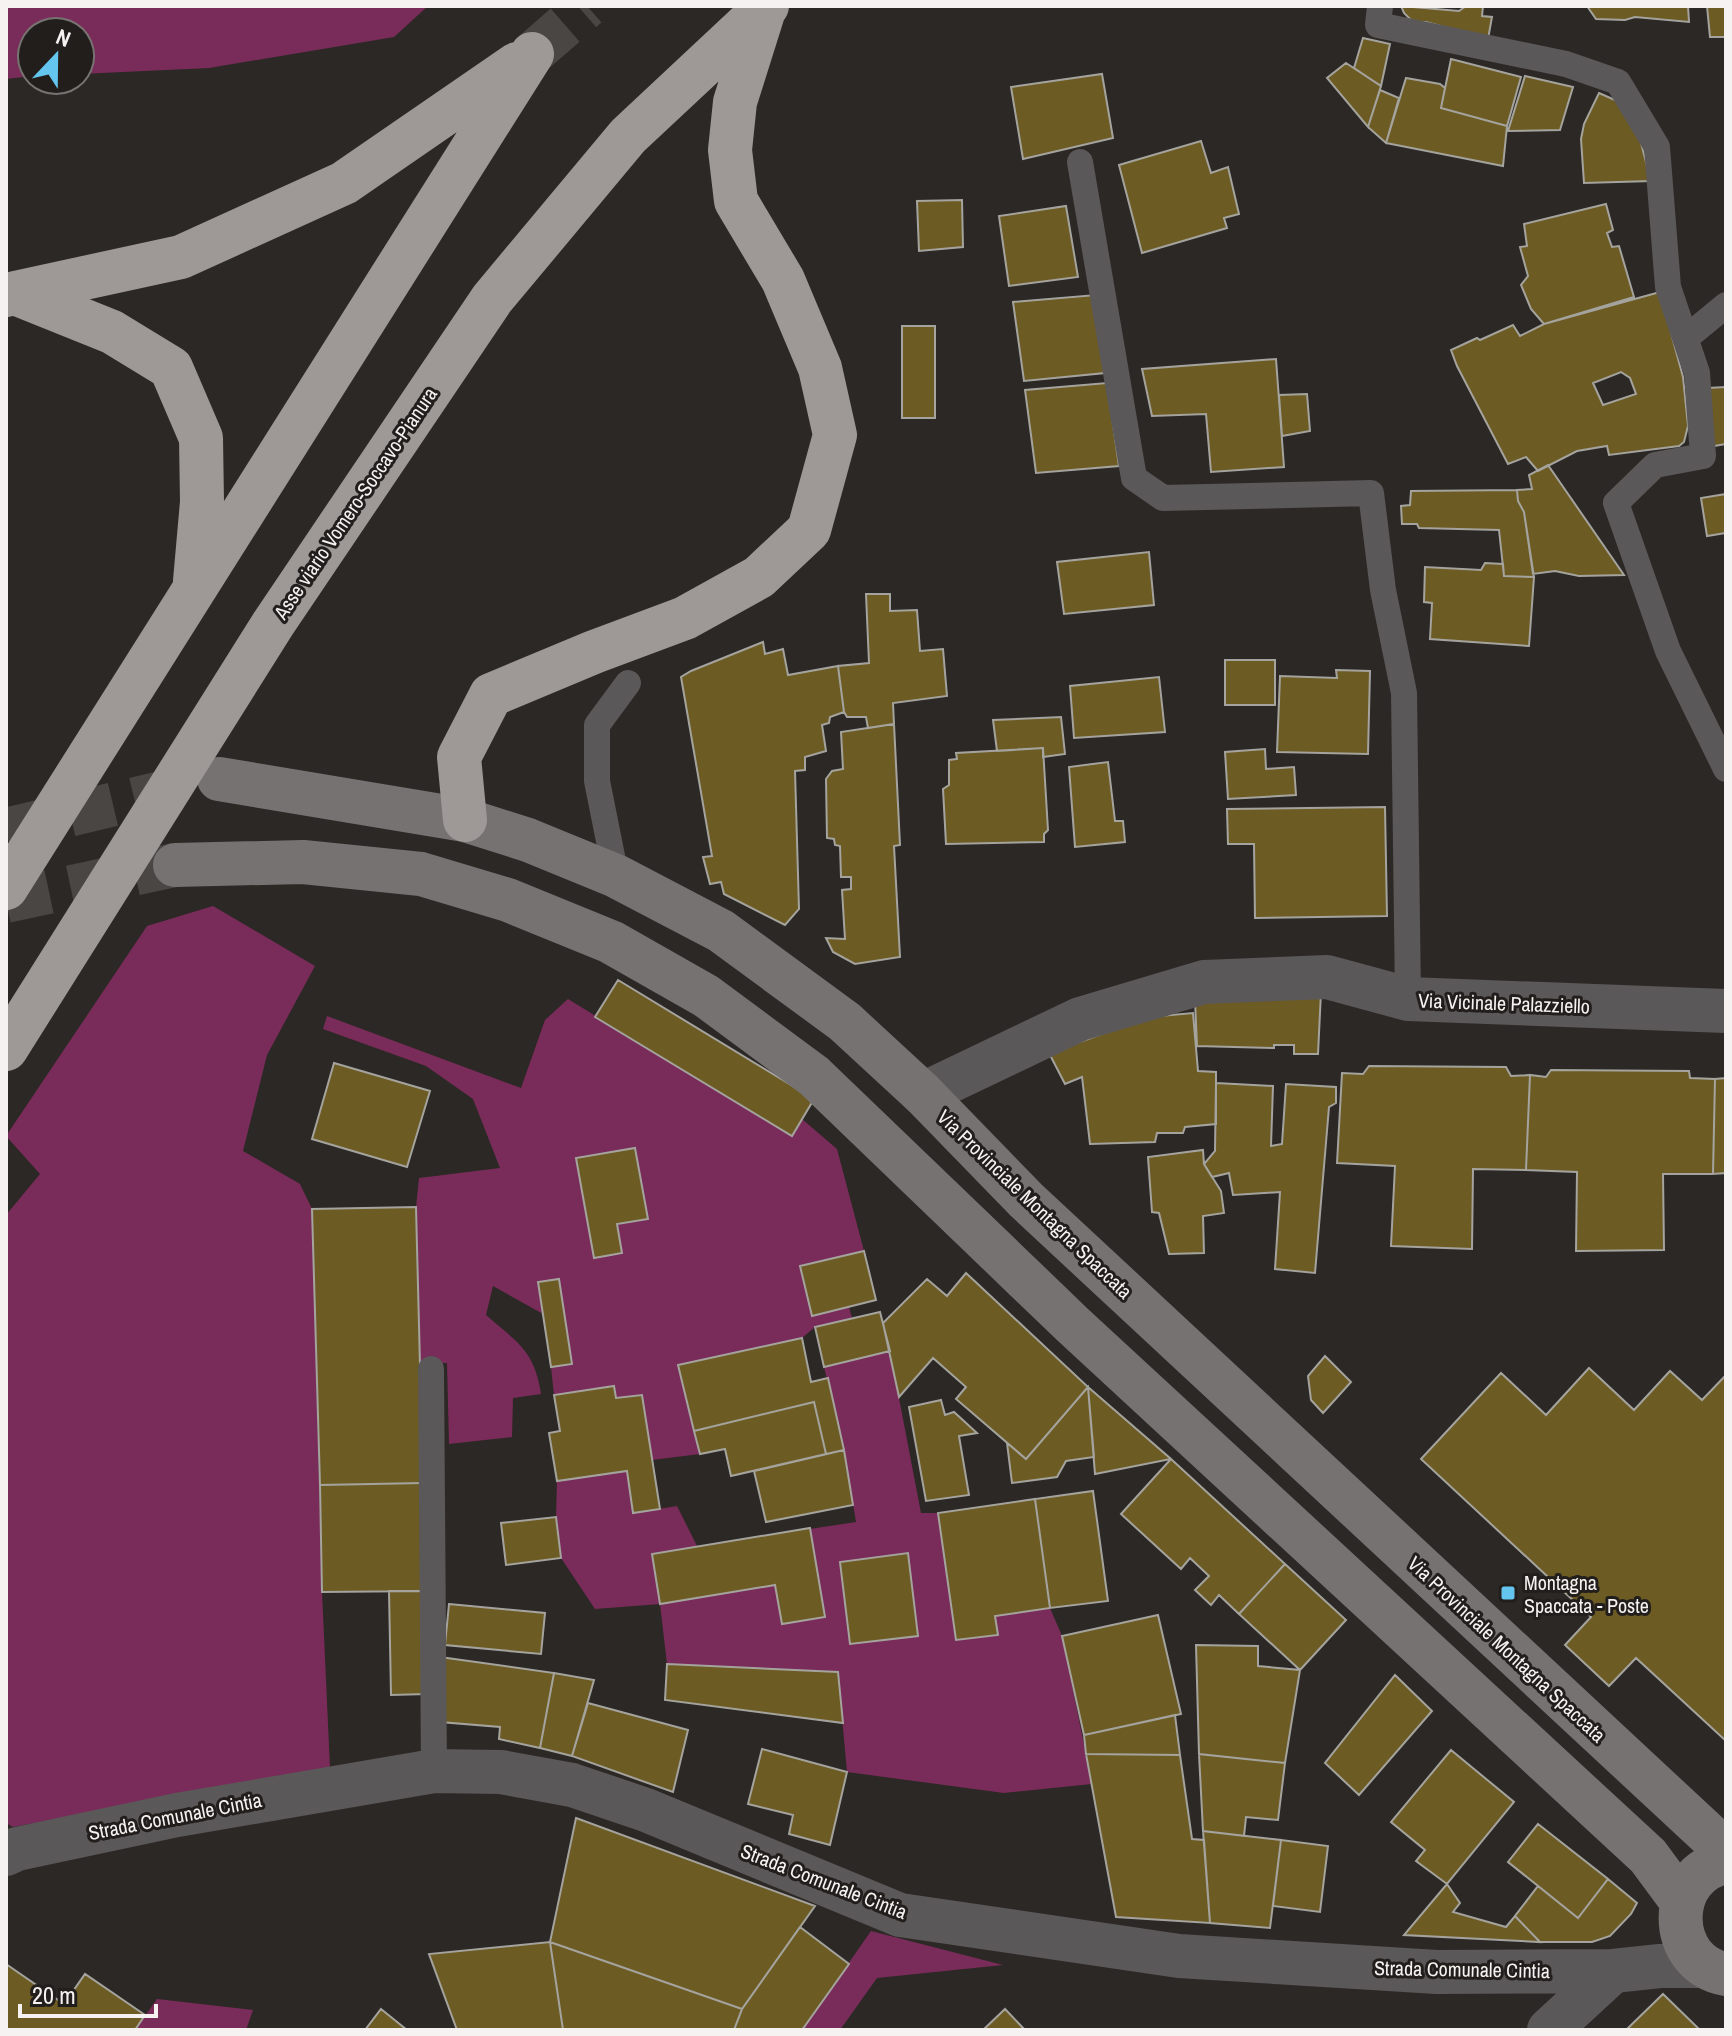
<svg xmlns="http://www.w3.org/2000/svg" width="1732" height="2036" font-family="'Archivo Narrow',sans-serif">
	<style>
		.green { fill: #792c59; fill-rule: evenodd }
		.building { fill: #6d5b24; stroke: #a4a39d; stroke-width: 2; fill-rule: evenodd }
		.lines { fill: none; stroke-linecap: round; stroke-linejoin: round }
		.secondary-tunnel { stroke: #4a4644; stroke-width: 44; stroke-dasharray: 44 22; stroke-linecap: butt }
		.highway-tunnel { stroke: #4a4644; stroke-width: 44; stroke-dasharray: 44 22; stroke-linecap: butt }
		.lane { stroke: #5a5858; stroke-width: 26 }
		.street { stroke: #5a5858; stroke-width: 44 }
		.secondary { stroke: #767271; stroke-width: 44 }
		.highway { stroke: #9e9897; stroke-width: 44 }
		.poi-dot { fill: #64c5ee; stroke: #221e1c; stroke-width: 3 }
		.labels { text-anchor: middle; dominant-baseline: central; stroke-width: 6; stroke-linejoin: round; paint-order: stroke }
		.street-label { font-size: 20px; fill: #f5f2f1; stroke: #221e1c }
		.poi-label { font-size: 20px; fill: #f5f2f1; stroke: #221e1c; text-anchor: start }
	</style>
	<rect width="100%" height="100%" fill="#2c2825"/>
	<path class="green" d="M6,6H428L394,37L209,68L80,74V32H32V76L6,79Z
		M213,906L315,966L267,1055L243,1151L300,1184L312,1209L322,1592L330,1768L13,1827L6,1823V1215L40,1174L6,1136L147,926Z
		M568,999L791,1136L802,1119L837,1149L864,1251L800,1266L812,1315L849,1307L852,1318L815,1327L802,1338L679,1365L700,1454L652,1460L642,1395L616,1398L614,1386L554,1395L551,1367L572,1363L559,1279L538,1282L543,1314L493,1286L486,1315C517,1342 535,1351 541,1394L513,1398L512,1437L449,1444L447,1363L420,1364L416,1207L419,1178L500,1168L473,1099L426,1066L323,1029L327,1016L521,1088L545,1020ZM635,1148L648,1219L617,1224L622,1253L594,1258L576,1158Z
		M890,1351L921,1513H938L956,1640L997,1635L995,1616L1050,1608L1062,1636L1092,1784L1004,1793L847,1772L838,1673L667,1664L660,1604L595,1609L561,1558L556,1517L557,1481L627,1471L633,1513L677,1506L697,1546L856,1522L844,1450L824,1367Z
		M871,1931L1003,1965L877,1978L840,2030H802Z
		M157,1999L253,2010L246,2030H135Z"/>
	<path class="building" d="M1401,6L1459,11L1466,6H1483L1482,16L1492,17L1488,39L1426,22H1413L1404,13Z
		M1587,6H1688L1689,22L1635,17L1625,20L1596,19Z
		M1707,6H1726V37H1710Z
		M1363,38L1390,44L1381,86L1354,68Z
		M1451,59L1521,77L1507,126L1441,108Z
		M1346,63L1381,86L1368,127L1327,78Z
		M1102,74L1113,138L1023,159L1011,87Z
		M1525,76L1573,87L1560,130L1508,131Z
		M1406,78L1440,84L1445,88L1441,108L1507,126L1503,166L1386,143Z
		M1380,90L1399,98L1386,143L1368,127Z
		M1599,93L1624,104L1641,143L1651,181L1584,183L1581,139L1584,124Z
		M1201,141L1211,173L1228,167L1239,214L1224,218L1227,228L1142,253L1119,165Z
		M962,200L963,247L919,251L917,201Z
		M1606,204L1613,230L1607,233L1612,247L1619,246L1634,297L1544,324L1531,309L1521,285L1528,276L1520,247L1527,246L1524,224Z
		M1066,206L1078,277L1009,286L999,216Z
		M1660,292L1683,377L1688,426L1684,442L1679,446L1609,455L1607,446L1577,451L1538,471L1526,457L1508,464L1457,366L1451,350L1477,338L1480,340L1513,325L1520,336L1544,324ZM1621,372L1630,378L1636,394L1603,405L1593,383Z
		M1096,295L1105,373L1024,381L1013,302Z
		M902,326H935V418H902Z
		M1276,359L1284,467L1211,472L1206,414L1152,416L1142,369Z
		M1107,383L1119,466L1036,473L1025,390Z
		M1726,387V444L1714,446L1707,388Z
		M1307,394L1310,431L1282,436L1279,395Z
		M1548,465L1624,575L1579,576L1555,571L1533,574L1524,512L1518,501L1517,490L1532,489L1529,475Z
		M1517,490L1518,501L1524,512L1534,577L1504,576L1499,530L1419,528L1417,524H1402L1401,506L1410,505L1411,491Z
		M1726,494V533L1707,536L1701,498Z
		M1149,552L1154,605L1064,614L1057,562Z
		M1485,563L1503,564L1504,576L1534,577L1529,646L1430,639L1432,603L1424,602L1425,567L1481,570Z
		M866,594H890V611L917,610L920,651L943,649L947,696L893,703L894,724L868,728L866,717H847L844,712L838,666L869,663Z
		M763,642L765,654L783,649L788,675L838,666L844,712L830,717L829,723L822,725L826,751L805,757V770L795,771L799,909L785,925L724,894L721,882L710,884L703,857L712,856L681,677L691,671Z
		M1225,660H1275V705H1225Z
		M1336,670L1370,671L1368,754L1277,752L1280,676L1337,678Z
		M1159,677L1165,732L1074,738L1070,686Z
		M1061,717L1065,754L1043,757V748L997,751L993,720Z
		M894,724L900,845L894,846L900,957L855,964L833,952L826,938L845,939L842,890L851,889V877H841L840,846L835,845L834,839L827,838L826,779L832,771L843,769L841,732Z
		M1043,748L1048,830L1044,834V842L946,844L943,789L949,785V760L957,759L956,753Z
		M1265,749L1266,769L1294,767L1296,795L1228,799L1225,752Z
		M1108,762L1115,821H1123L1125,842L1075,847L1069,767Z
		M1385,807L1387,916L1255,918L1254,844H1228L1227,809Z
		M618,980L814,1099L792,1136L595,1017Z
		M1321,992L1318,1054H1294V1045H1274V1048L1197,1046L1195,1000Z
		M1193,1013L1198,1071L1216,1072V1124L1185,1127L1183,1133H1157L1155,1142L1090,1144L1082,1077L1065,1084L1049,1053L1149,1017Z
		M334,1063L430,1091L407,1167L312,1139Z
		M1369,1066L1506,1067L1511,1076L1530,1075L1526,1170L1473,1169L1472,1249L1391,1246L1395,1166L1337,1163L1342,1073L1363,1074Z
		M1551,1070L1689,1071L1690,1078L1715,1079L1713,1174H1663L1664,1250L1576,1251L1577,1172L1526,1170L1530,1075L1546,1077Z
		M1726,1078V1173L1713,1174L1715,1079Z
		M1216,1083L1273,1086L1271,1146L1282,1144L1286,1084L1336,1087V1103L1329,1107L1315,1273L1275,1269L1280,1192L1233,1195L1229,1173L1212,1177L1204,1164L1215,1151Z
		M635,1148L648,1219L617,1224L622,1253L594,1258L576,1158Z
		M1203,1150L1204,1164L1221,1191L1224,1213L1203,1216L1204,1253L1169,1254L1159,1213L1152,1212L1148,1157Z
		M416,1207L423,1483L320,1485L312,1209Z
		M864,1251L876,1300L812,1316L800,1266Z
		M966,1273L1088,1387L1026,1459L956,1399L966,1387L933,1358L899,1397L883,1323L927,1279L947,1296Z
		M559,1279L572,1364L551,1367L538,1282Z
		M880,1312L890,1351L824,1367L815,1327Z
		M802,1338L811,1382L828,1378L844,1450L826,1454L814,1402L694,1431L678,1365Z
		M1325,1356L1351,1382L1323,1413L1311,1400L1308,1376Z
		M1589,1368L1634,1410L1670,1371L1702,1400L1726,1375V1741L1636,1658L1609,1686L1565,1645L1591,1617L1421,1459L1501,1373L1546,1415Z
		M614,1386L616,1398L642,1395L660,1509L633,1513L627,1471L557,1481L549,1433L560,1431L554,1395Z
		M1088,1387L1171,1459L1095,1474Z
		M1088,1387L1094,1457L1066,1461L1057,1477L1012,1483L1007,1443L1026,1459Z
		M941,1400L945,1415L954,1412L977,1433L959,1436L969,1495L926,1501L909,1407Z
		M814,1402L826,1454L731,1476L725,1449L700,1454L694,1431Z
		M844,1450L853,1505L766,1522L754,1471Z
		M1171,1459L1285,1564L1239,1614L1219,1595L1211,1605L1195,1590L1209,1576L1190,1558L1181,1569L1121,1514Z
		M423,1483L425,1591L322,1592L320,1485Z
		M1093,1491L1108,1601L1050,1608L1035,1499Z
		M1035,1499L1050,1608L995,1616L998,1635L956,1640L938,1513Z
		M556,1517L561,1558L506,1565L501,1523Z
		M810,1528L825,1617L782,1624L775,1585L660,1604L652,1554Z
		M908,1553L918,1636L850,1644L840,1562Z
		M1285,1564L1346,1620L1300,1670L1239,1614Z
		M389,1591H425L427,1694L391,1695Z
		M449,1604L545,1613L541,1654L445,1645Z
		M1158,1615L1181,1714L1084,1735L1062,1636Z
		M1196,1645L1258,1646V1666L1300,1670L1285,1763L1199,1754Z
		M440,1657L554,1673L540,1748L499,1739L500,1727L440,1722Z
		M667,1664L838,1672L843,1723L665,1700Z
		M554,1673L594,1680L572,1756L540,1748Z
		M1395,1675L1432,1711L1359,1795L1325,1763Z
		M588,1703L688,1730L673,1792L572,1756Z
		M1175,1715L1180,1755L1086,1754L1084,1735Z
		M762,1749L847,1772L830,1845L789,1834L793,1815L748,1804Z
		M1451,1750L1514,1802L1447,1884L1416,1861L1425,1850L1391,1822Z
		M1086,1754L1180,1755L1192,1839L1204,1840L1210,1923L1116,1917Z
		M1199,1754L1285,1763L1278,1820L1246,1817L1244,1836L1203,1831Z
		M576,1818L815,1906L742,2009L550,1942Z
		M1538,1824L1608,1879L1578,1918L1508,1862Z
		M1203,1831L1281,1840L1270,1928L1210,1923Z
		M1281,1840L1328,1846L1320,1912L1273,1906Z
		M1608,1879L1637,1903L1631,1914L1610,1936L1592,1942H1540L1515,1916L1538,1886L1578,1918Z
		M1447,1884L1460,1903L1453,1912L1506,1927L1515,1916L1540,1942L1404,1935Z
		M800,1927L849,1964L802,2030H734L742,2009Z
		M550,1942L563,2030H457L429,1954Z
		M550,1942L742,2009L734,2030H563Z
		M6,1964L64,2004L85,1974L145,2015L135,2030H6Z
		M1663,1994L1700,2030H1626Z
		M381,2009L407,2030H365Z
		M1005,2009L1025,2030H983Z"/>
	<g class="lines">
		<path class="secondary-tunnel" d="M6,830L194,785
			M6,901L175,865"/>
		<path class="highway-tunnel" d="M532,54L587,6"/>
		<path class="lane" d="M1380,6L1378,25L1566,64L1618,82L1657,147L1668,287L1697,373L1703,456L1655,465L1616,503L1668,651L1726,769
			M1080,162L1134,478L1163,498L1371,493L1383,590L1404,693L1408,999
			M1686,338L1726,305
			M616,876L597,781V725L628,683
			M431,1369L434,1771"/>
		<path class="street" d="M923,1094L1080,1019L1204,982L1327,977L1408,999L1726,1011
			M6,1854L17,1849L177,1815L434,1771L501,1772L572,1785L646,1810L900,1915L1179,1956L1437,1972L1613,1971L1660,1966H1704
			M1549,2030L1613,1971"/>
		<path class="secondary" d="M219,779L465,820L528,840L616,876L721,931L845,1022L923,1094L1026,1200L1726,1851
			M175,865L303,862L421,874L508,900L611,942L706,996L814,1076L1073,1325L1648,1856L1682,1902
			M1726,1862C1665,1873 1666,1964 1726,1974"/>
		<path class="highway" d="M15,293L112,332L171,368L201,438L202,502L195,581
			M6,295L181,257L344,183L517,64
			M465,820L459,757L491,695L594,652L685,618L759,577L809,530L835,435L820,368L783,280L736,201L730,150L735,102L764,10
			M6,888L532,54
			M6,1049L273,624L492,299L628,136L767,6"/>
	</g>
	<rect class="poi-dot" x="1500" y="1585" width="16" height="16" rx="4"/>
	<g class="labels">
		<g class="street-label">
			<text transform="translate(355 503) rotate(-56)">Asse viario Vomero-Soccavo-Pianura</text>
			<text transform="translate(1504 1003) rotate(2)">Via Vicinale Palazziello</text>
			<text transform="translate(1035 1204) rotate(44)">Via Provinciale Montagna Spaccata</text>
			<text transform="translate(1507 1649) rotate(43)">Via Provinciale Montagna Spaccata</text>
			<text transform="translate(175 1816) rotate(-11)">Strada Comunale Cintia</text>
			<text transform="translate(824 1881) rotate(21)">Strada Comunale Cintia</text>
			<text transform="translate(1462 1969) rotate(1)">Strada Comunale Cintia</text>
		</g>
		<g class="poi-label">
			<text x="1524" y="1582">Montagna<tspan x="1524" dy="23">Spaccata - Poste</tspan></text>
		</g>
	</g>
	<rect width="1732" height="2036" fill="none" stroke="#f5f2f1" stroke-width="16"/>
	<g transform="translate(56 56) rotate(22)"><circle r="38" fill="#221e1c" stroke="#767371" stroke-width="2"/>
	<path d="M0-6L14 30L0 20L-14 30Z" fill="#64c5ee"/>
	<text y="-12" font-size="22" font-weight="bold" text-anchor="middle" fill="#f5f2f1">N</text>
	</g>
	<path d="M20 2004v12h136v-12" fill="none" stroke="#f5f2f1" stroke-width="4"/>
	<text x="32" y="2004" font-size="24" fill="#f5f2f1" stroke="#221e1c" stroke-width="6" paint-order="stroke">20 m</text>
</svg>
